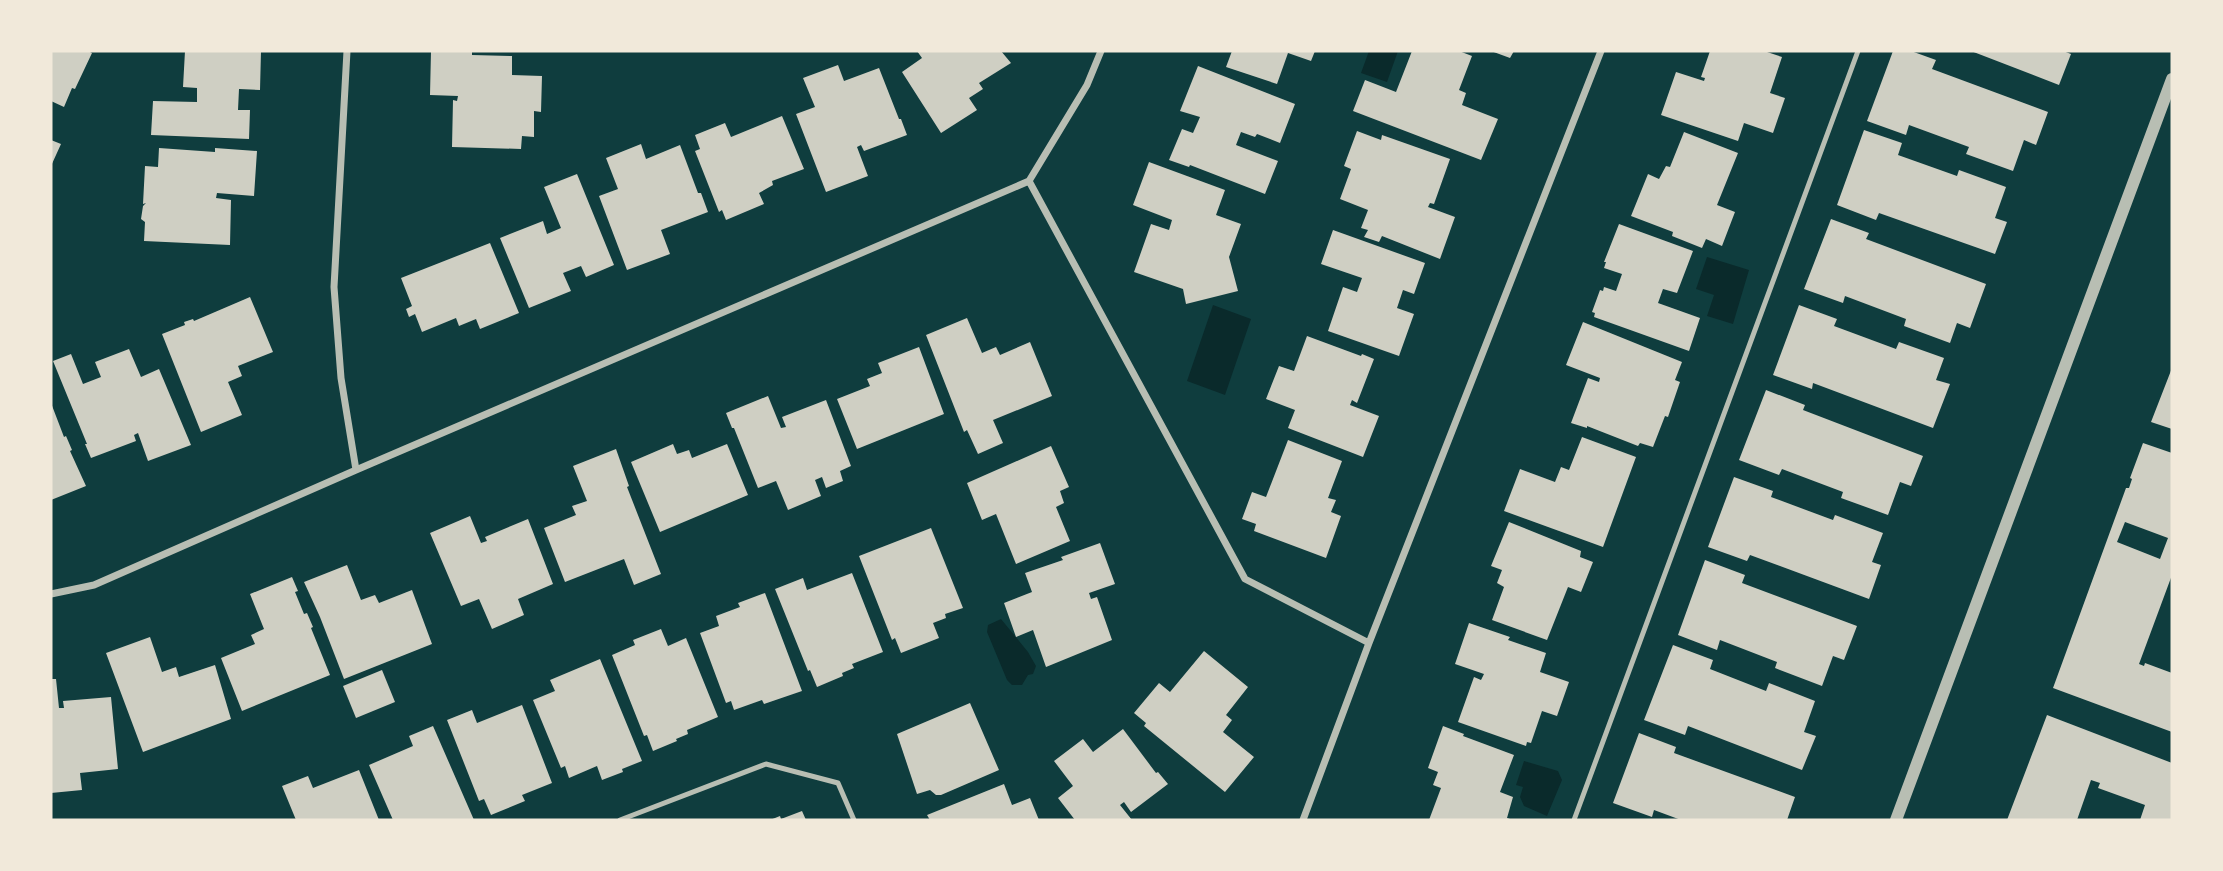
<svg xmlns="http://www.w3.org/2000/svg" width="2223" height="871" font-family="Quicksand,sans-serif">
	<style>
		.water { fill: #0a2a2b }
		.building { fill: #cfcfc3; fill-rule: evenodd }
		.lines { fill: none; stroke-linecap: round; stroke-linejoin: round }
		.service { stroke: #b8beb3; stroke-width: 5 }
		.minor { stroke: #b8beb3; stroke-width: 7 }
		.tertiary { stroke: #b8beb3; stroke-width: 12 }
	</style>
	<rect width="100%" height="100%" fill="#0f3d3e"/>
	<path class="water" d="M1369,51H1398L1387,82L1361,73Z
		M1707,257L1749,270L1733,324L1707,316L1714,295L1696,289Z
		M1213,305L1251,319L1225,395L1187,381Z
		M1001,619L1028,652L1036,666L1033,674L1028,675L1022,685H1012L1007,680L987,632L988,625Z
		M1524,761L1558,771L1562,780L1547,816L1524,806L1520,797L1523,787L1516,785Z"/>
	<path class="building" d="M51,51H88L92,53L75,89L72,88L64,107L51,101Z
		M185,51H261L260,90L239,89L238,110H250L249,139L151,135L153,101L197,102V88L183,87Z
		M431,51H472V55L512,56V75L542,76L541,112L534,111V137L522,136L521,149L452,147L453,100L457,101L458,96L430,95Z
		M917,51H1001L1011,63L979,83L983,89L969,98L977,110L941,133L902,72L922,58Z
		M1232,51H1315L1311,61L1288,53L1277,84L1226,67Z
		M1412,51H1459L1472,56L1459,90L1466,93L1462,105L1498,119L1481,160L1353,111L1365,80L1396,92Z
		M1491,51H1514L1510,58Z
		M1710,51H1764L1782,57L1770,93L1785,98L1773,133L1744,123L1738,141L1661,115L1676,72L1704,81L1705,78L1701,77Z
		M1893,51H1911L1936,60L1932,69L2048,112L2036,145L2024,140L2013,171L1966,154L1969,147L1909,125L1906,135L1867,121Z
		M1971,51H2063L2071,54L2059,85Z
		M838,65L844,81L879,68L899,119H901L907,135L864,151L861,145L857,147L868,176L826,192L796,114L815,107L803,78Z
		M1198,66L1295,104L1280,143L1257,134L1255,137L1241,132L1236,145L1278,161L1265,194L1190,165L1189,167L1169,160L1182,129L1193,133L1200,117L1180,111Z
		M782,116L804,169L772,181L773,185L759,193L764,204L726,220L722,210L719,212L695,151L700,149L695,135L725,123L731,137Z
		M1864,130L1902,143L1898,155L1957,176L1959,170L2006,187L1995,218L2007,222L1995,254L1879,213L1876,220L1837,205Z
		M1357,131L1381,140L1382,135L1450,159L1434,204L1430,203L1428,207L1455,217L1440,259L1382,236L1379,242L1364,237L1368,230L1361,228L1368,210L1340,199L1351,169L1344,166Z
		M1684,132L1738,153L1717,205L1735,212L1722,246L1706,239L1702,248L1672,236L1673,232L1631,216L1648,174L1659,179L1666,166L1670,167Z
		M51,140L61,144L51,166Z
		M641,144L646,159L680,145L698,193H701L708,212L661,230L670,254L627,270L599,196L618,189L606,158Z
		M159,148L215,152V148L257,151L254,196L217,193L216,198L231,200L230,245L144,241L145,222L141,219L143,206L146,203L143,204L145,166L158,167Z
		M1149,162L1225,190L1216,215L1241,224L1229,257L1238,291L1186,304L1183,289L1134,272L1151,224L1169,230L1172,220L1133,205Z
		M577,174L614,265L586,277L581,266L563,273L571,291L529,308L500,238L543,221L547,234L561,228L544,187Z
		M1831,219L1869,233L1866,239L1986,284L1970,328L1957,323L1950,343L1904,326L1906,319L1845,296L1843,303L1804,289Z
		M1619,224L1693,251L1677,293L1663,289L1658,303L1700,318L1689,351L1594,317L1595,313L1592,312L1600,290L1603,291L1604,287L1616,291L1622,274L1604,268L1606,262H1604Z
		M1333,230L1425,263L1414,294L1403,290L1397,308L1414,314L1399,356L1328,331L1343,287L1357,292L1362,278L1321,264Z
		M490,243L519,313L480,329L476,319L459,326L456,318L422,332L415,314L409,317L406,309L412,306L401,278Z
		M250,297L273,352L238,366L242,376L228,382L242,415L201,432L162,334L185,325L184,322L193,319L194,321Z
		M1799,305L1837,319L1834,326L1896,349L1899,342L1944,358L1936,380L1950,384L1933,428L1813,383L1812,389L1773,375Z
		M967,318L982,353L996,347L1000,355L1030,342L1052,396L993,420L1003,443L978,454L967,430L964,432L926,335Z
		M1583,322L1682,362L1675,380L1680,382L1668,417L1665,416L1653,447L1640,443L1638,446L1587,426V428L1571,423L1588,378L1599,382L1600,378L1566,365Z
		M1307,336L1361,356L1362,354L1374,359L1357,403L1352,400L1350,405L1379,416L1363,457L1288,428L1295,410L1266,399L1279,366L1294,371Z
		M919,347L944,414L857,449L837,399L870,386L867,379L882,373L878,363Z
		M129,349L141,377L159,369L191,445L148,461L138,433L134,435L136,441L91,458L85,444H87L53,361L71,354L83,384L101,377L95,362Z
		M2172,368V429L2151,422Z
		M1766,390L1805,405L1803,410L1923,456L1911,486L1900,482L1888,515L1841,498L1843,492L1782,469L1779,475L1739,460Z
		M768,396L781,428L786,427L782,417L826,400L851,466L840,471L843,481L826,488L822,477L815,480L821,496L788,510L776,481L758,488L734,428H732L726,413Z
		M51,403L64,437L66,436L72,450L70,451L86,486L51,500Z
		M1582,437L1636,457L1603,547L1504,511L1520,469L1555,482L1561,467L1569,470Z
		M1288,440L1342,461L1328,498L1336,500L1331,512L1341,516L1326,558L1254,531L1256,524L1242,519L1252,492L1266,497Z
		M2143,443L2172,453V575L2139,664L2144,666L2145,663L2172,673V732L2053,688L2126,488H2129L2132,479L2130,478ZM2125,522L2168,538L2160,559L2117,542Z
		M673,444L677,454L689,450L692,458L727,444L748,495L660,532L631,462Z
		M1051,446L1069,487L1060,491L1064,503L1056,507L1070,541L1016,564L996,514L982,520L967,483Z
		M616,449L629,486L627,487L661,574L634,585L624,559L565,582L544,528L576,515L572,506L587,501L573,466Z
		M1734,477L1773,491L1771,497L1833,520L1835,515L1883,533L1872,562L1881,565L1869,599L1750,555L1747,561L1708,547Z
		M470,516L481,543L487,541L485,537L528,519L553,584L518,599L524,615L492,629L479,599L461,606L430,533Z
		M1509,522L1581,551L1580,557L1593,562L1581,592L1568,587L1547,640L1492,620L1504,587L1497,583L1502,570L1491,566Z
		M931,528L963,608L945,614L946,618L933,623L939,638L901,653L895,638L892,640L859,556Z
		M1100,543L1115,584L1089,593L1091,599L1097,597L1112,640L1046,667L1033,630L1016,637L1004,603L1032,592L1025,573L1063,560L1061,557Z
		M1705,560L1745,575L1742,583L1857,626L1844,660L1833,656L1822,686L1775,668L1777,662L1720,640L1717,650L1678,635Z
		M347,565L361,600L375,595L379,603L412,590L432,644L344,679L320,617L304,582Z
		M852,573L883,652L852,664L854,668L842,673L843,676L817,687L810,670L808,671L775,589L803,578L807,590Z
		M292,577L298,591L295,592L304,614L307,613L313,627L311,628L330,675L242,711L221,658L255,644L251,635L264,629L250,594Z
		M765,593L802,691L764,704L762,700L734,710L731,701L726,703L700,633L719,626L716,616L740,607L738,603Z
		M1469,623L1510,637L1508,640L1546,653L1540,672L1569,682L1557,716L1542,711L1531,743L1527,742L1526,746L1458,722L1474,677L1481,680L1484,674L1455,664Z
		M661,629L668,646L686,638L718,717L687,730L688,734L676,739L677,741L653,751L647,735L644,736L612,655L635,645L633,640Z
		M150,637L162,672L176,667L179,677L215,665L231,719L143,752L106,653Z
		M1673,645L1713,660L1710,669L1766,691L1769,683L1815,701L1804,732L1816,736L1802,770L1688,726L1685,735L1644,720Z
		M1204,651L1248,687L1226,715L1232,720L1223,732L1254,757L1225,792L1144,726L1146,723L1134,713L1159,683L1170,692Z
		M600,659L642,761L622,769L623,772L602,780L597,766L569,778L565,766L561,768L533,700L555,691L550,680Z
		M382,670L395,702L356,718L343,686Z
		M51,679H56L59,708H64L63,701L111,697L118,769L80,773L82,790L51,793Z
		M970,703L999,770L941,795H936L930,790L917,794L897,734Z
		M522,705L552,783L522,795L525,801L491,815L484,799L479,801L447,720L472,710L477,723Z
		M2047,715L2172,763V820H2140L2145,805L2098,788L2100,783L2091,780L2077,820H2007Z
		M433,726L474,820H393L369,765L413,746L409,736Z
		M1443,726L1464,734L1463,736L1514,755L1500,792L1513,797L1507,818L1513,820H1429L1441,788L1433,785L1438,772L1428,768Z
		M1123,729L1156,773L1158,772L1168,784L1131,812L1124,802L1120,805L1132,820H1075L1058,798L1073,786L1054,761L1083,739L1093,752Z
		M1639,733L1676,747L1674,753L1795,797L1787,820H1681L1654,810L1652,817L1613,803Z
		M359,770L379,820H296L282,786L308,776L313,788Z
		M1004,784L1012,805L1030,798L1039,820H930L927,815Z
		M802,811L806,820H770L780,816L781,819Z"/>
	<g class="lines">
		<path class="service" d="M620,820L766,764L838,783L854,820
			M1574,820L1858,51"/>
		<path class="minor" d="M347,51L334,287L341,378L356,470
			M1029,181L1245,579L1369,643
			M1029,181L1087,85L1101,51
			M51,594L94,585L356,470L1029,181
			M1303,820L1369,643L1601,51"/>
		<path class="tertiary" d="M1896,820L2172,79"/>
	</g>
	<rect width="2223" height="871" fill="none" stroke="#f1e9da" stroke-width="105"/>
</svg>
